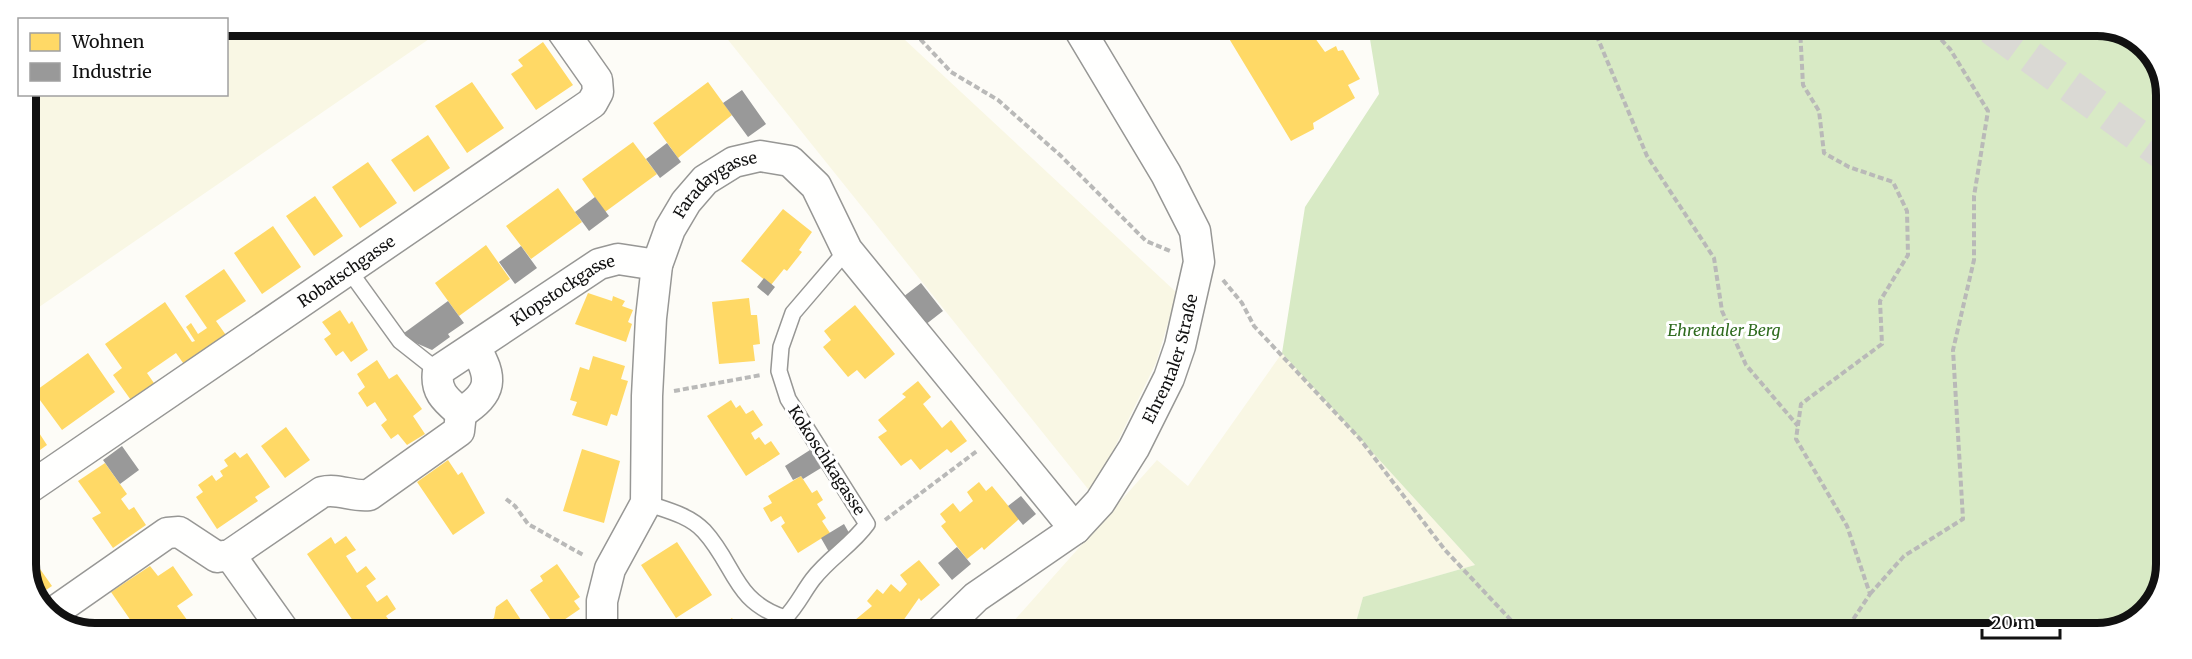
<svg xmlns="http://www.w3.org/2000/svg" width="2192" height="659" font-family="Merriweather,serif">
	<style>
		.farmland { fill: #f9f7e4 }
		.forest { fill: #d8eac5 }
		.homes { fill: #ffd966 }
		.industry { fill: #999 }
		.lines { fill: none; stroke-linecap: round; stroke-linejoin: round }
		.motorway-tunnel { stroke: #dad9d4; stroke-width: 33; stroke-dasharray: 33 16; stroke-linecap: butt }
		.service-casing { stroke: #979795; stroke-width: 18 }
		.minor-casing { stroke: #979795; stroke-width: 33 }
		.path { stroke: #b9b9b8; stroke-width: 4; stroke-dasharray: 6 3; stroke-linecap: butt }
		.service { stroke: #fffffe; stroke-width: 15 }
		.minor { stroke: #fffffe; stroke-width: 30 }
		.labels { text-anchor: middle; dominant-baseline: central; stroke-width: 6; stroke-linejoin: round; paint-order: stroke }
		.street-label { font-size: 16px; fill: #111; stroke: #fff }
		.park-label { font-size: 16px; font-style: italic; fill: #2f6b1f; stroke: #fff }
		.rim { fill: none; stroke: #111; stroke-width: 8 }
	</style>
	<rect width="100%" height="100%" fill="#fdfcf7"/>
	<path class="farmland" d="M227,26H448L26,316V95L226,94Z
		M717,26H890L1177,293L1156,363L1092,494Z
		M1282,353L1475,565L1363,597L1353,633L1004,632L1157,460L1188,486Z"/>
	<path class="forest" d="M1368,27L2116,28L2150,49L2166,90L2164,583L2140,619L2098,633H1353L1363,597L1475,565L1282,353L1305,207L1379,94Z"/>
	<path class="homes" d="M1222,27H1307L1325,52L1336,46L1338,51L1343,50L1360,79L1348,85L1355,98L1313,123L1314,129L1291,141Z
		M543,42L573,85L536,110L511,74L523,66L518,60Z
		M472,82L504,128L467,153L435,106Z
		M708,82L732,115L678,158L653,123Z
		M428,135L450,168L414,192L391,160Z
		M633,142L657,174L605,212L582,179Z
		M368,162L397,203L360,228L332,187Z
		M558,188L582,222L531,259L506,226Z
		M315,196L343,236L314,256L286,216Z
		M783,209L812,232L799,250L802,252L787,271L784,269L771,285L741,261Z
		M273,226L301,267L262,294L234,253Z
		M486,245L510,279L459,316L435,283Z
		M224,269L246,301L216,321L228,338L186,367L176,353L147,373L156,386L133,403L113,375L122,368L105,344L165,302L192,342L195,341L186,327L191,323L198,334L207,328L185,296Z
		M588,293L612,301L613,296L625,301L622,306L633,310L628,322L632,324L626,342L575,324Z
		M749,298L751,315H757L760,344L753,345L755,361L719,364L712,302Z
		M855,305L895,354L865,379L857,370L848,377L823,347L831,340L824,331Z
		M340,310L349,324L352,321L368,350L351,362L343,351L336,356L324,339L331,334L322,322Z
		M88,353L115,392L62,430L34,392Z
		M593,356L625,366L621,379L628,381L617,416L611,414L607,426L572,415L577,402L570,400L580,367L589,370Z
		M377,360L389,379L397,374L422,409L413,416L425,434L407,445L398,434L391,439L381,425L387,420L375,402L367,407L358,393L365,387L357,374Z
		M918,381L931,397L923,404L942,428L951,420L967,441L951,453L947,449L920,470L911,459L901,466L878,437L887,431L878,420L906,397L902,394Z
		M731,400L736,408L740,405L746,414L753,410L763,425L751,433L755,440L759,437L765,445L771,441L780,454L746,476L707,416Z
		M26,413L47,445L26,460Z
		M286,427L310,460L285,478L261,446Z
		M582,449L620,461L604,523L563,511Z
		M235,452L240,458L247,453L270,487L255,497L258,501L217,529L196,497L203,492L198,485L212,475L216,481L223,476L220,471L228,466L224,460Z
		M448,460L458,475L462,472L485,513L453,535L417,482Z
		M105,463L127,494L121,499L129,510L134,507L146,525L113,548L92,518L101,513L78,481Z
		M801,476L812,493L817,490L823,500L817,504L826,518L822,521L830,533L798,553L781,526L785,523L781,516L771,522L763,508L772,503L768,496Z
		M979,482L986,491L992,486L1019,519L984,550L982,547L967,559L941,526L946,522L940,514L953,503L960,512L973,501L967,492Z
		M346,536L356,550L346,556L357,573L366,566L376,579L366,586L377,602L387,595L396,609L386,616L397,631H360L307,554L331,537L335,544Z
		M677,542L712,595L676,618L641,565Z
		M33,559L52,586L40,594L26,569V564Z
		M919,560L940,585L921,601L919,598L898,628L895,625L889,632L857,631L855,620L872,606L867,601L877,589L883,594L891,584L900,592L907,584L900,575Z
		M557,564L580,597L574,601L580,609L555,626L530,590L543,581L540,576Z
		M150,566L158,576L173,566L193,595L177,606L190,624L180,631H138L111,592Z
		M507,599L529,632H473L494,618L496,607Z
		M732,618L741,632H711Z"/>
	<path class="industry" d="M742,90L766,124L748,137L723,103Z
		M667,143L681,162L660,178L646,159Z
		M595,197L609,216L589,231L575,212Z
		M521,246L537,268L515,284L499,262Z
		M764,278L775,287L768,296L757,287Z
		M921,283L943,311L925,325L903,297Z
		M448,301L464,323L448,334L450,337L432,350L409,340L404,333Z
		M122,446L139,470L120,484L103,460Z
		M810,450L821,468L803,479L801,476L793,480L785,466Z
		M1021,496L1036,514L1023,525L1008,506Z
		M844,524L852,538L829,552L821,538Z
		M957,547L971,564L952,580L938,563Z
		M30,581L44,600L39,604L36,595Z
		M539,621L546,632H529L527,629Z"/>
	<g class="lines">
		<path class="motorway-tunnel" d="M1991,28L2166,156"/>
		<g class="service-casing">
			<path id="service" d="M348,269L400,341L438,371
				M646,503C666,510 689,515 704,531C736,566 733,601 785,618C797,606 803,592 813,579C829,558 852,545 867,524L788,399L779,371L781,347L793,313L847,250"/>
		</g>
		<g class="minor-casing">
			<g id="minor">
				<path id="s1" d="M461,413C446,400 435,392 438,371L599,264L618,259L657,265"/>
				<path d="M461,413C493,392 493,379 475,347"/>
				<path id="s2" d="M26,490L592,103L598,92L597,80L559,26"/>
				<path d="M230,555L284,631"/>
				<path d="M51,614L167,533L179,532L217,557L230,555L322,492C338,488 352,497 369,495L459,431L461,413"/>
				<path id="s3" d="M602,632V601L610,569L646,503L647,396L651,318L657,265L670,229L686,202L705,180L734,162L760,156L790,161L816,186L847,250L1075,529"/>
				<path id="s4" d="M940,632L976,597L1075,529L1100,502L1134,448L1169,378L1180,346L1199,262L1195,231L1166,174L1078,27"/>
			</g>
		</g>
		<path class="path" d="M908,26L951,72L998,100L1061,156L1146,241L1170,251
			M1593,27L1647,156L1714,258L1722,311L1746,365L1798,426
			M1800,28L1803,85L1819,111L1824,153L1849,167L1893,182L1907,211L1908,255L1880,301L1882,344L1801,404L1796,439L1847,526L1870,594L1844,633
			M1223,280L1242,303L1254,326L1360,439L1445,550L1523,633
			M674,391L761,375
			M506,499L515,506L528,524L585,556
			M885,520L977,451
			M1870,594L1904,556L1963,519L1953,350L1974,260V196L1988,111L1950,49L1930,28"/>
		<use href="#service" class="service"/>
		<use href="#minor" class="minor"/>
	</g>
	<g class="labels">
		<g class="street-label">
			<text stroke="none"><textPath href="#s3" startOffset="482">Faradaygasse</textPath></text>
			<text stroke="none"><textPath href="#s2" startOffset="388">Robatschgasse</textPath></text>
			<text stroke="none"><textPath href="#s1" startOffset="200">Klopstockgasse</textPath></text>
			<text stroke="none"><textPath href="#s4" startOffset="368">Ehrentaler Straße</textPath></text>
			<text transform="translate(827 460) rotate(57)">Kokoschkagasse</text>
		</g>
		<g class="park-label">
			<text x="1724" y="330">Ehrentaler Berg</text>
		</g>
	</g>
	<path d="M0 0H2192V659H0ZM95 36H2097A59 59 0 0 1 2156 95V564A59 59 0 0 1 2097 623H95A59 59 0 0 1 36 564V95A59 59 0 0 1 95 36Z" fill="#fff" fill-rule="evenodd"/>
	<path class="rim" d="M95 36H2097A59 59 0 0 1 2156 95V564A59 59 0 0 1 2097 623H95A59 59 0 0 1 36 564V95A59 59 0 0 1 95 36Z"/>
	<rect x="18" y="18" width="210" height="78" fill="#ffffff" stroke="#a0a0a0" stroke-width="1.5"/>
	<rect x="30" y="33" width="30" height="18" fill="#ffd966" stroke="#a0a0a0" stroke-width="1.5"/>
	<text x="72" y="48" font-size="18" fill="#111111">Wohnen</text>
	<rect x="30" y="63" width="30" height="18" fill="#999999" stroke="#a0a0a0" stroke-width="1.5"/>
	<text x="72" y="78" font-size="18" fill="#111111">Industrie</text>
	<path d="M1982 629v9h78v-9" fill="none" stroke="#111111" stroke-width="3"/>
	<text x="1991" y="629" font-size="18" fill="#111111" stroke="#ffffff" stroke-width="4.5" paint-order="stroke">20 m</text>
</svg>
